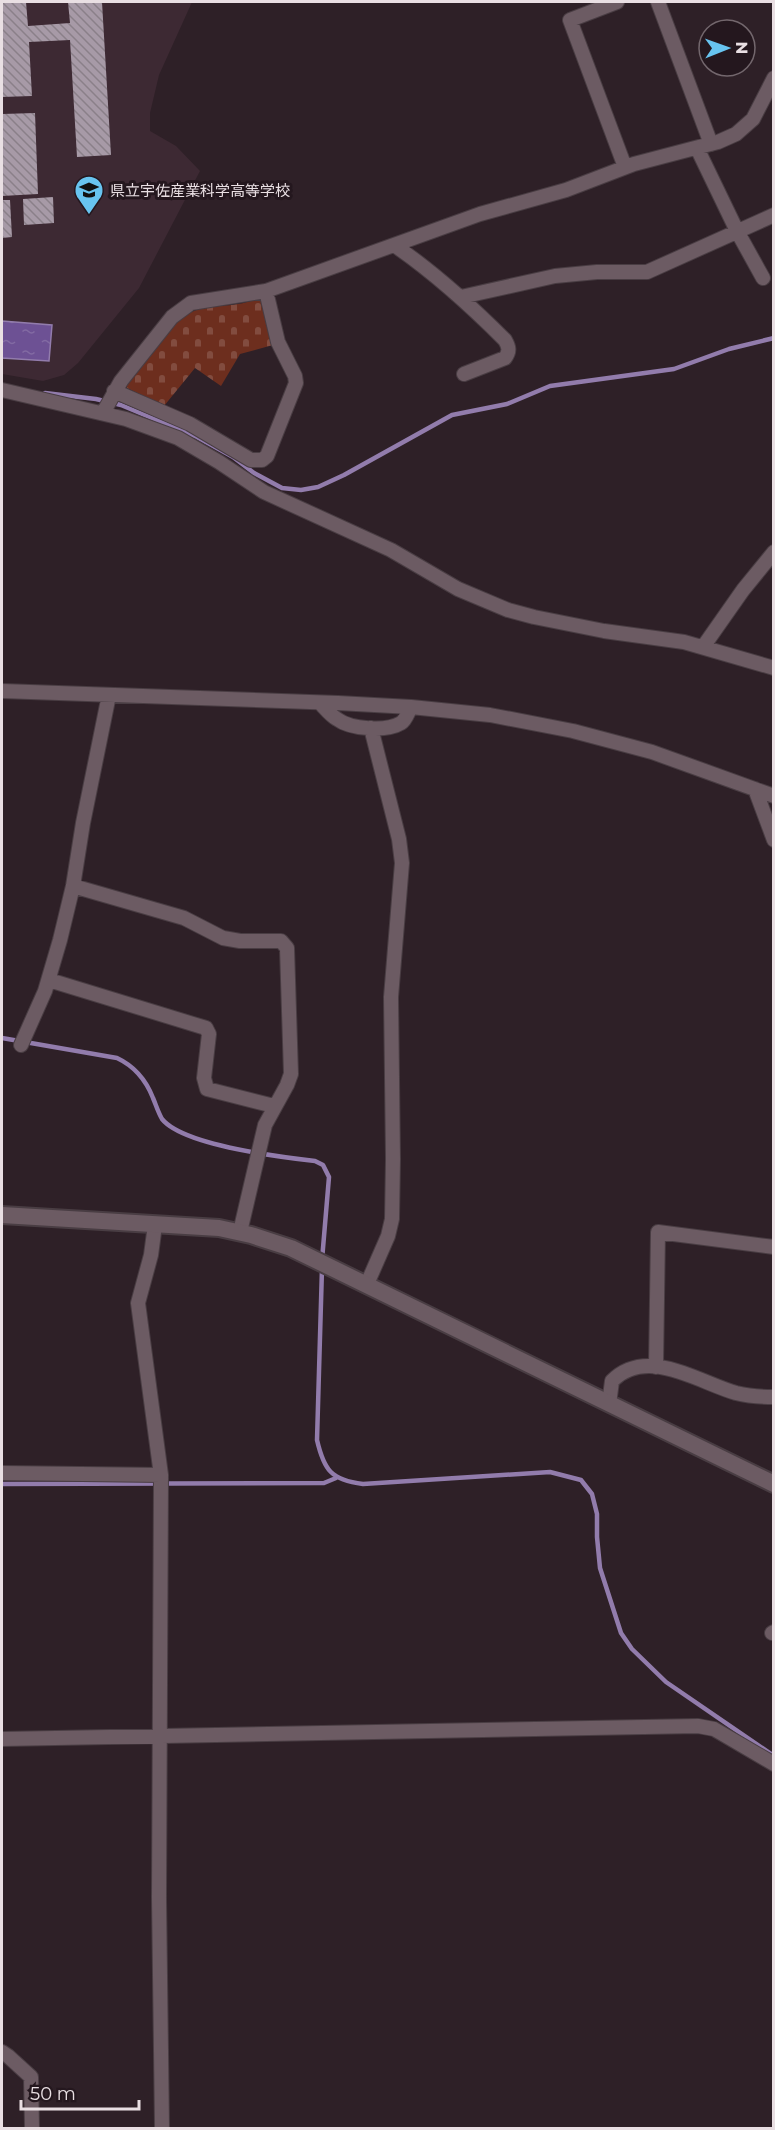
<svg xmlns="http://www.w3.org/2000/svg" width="775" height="2130" font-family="Montserrat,'Noto Sans JP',sans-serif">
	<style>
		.built { fill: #3d2933 }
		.cemetery { fill: url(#cemetery-stones) }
		.water { fill: url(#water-ripples); stroke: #927cac; stroke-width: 1.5 }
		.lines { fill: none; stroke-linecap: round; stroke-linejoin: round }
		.stream { stroke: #927cac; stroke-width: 4.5 }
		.building { fill: url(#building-back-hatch) }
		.minor-casing { stroke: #493d43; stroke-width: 16 }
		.tertiary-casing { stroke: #493d43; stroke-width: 20 }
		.minor { stroke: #6c5b63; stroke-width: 14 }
		.tertiary { stroke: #6c5b63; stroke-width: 16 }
		.labels { text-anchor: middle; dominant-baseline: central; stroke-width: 6; stroke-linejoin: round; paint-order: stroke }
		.poi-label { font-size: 15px; fill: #e9dfe3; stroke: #24171e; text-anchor: start }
	</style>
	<defs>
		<pattern id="cemetery-stones" width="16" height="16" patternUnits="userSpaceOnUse" patternTransform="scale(1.5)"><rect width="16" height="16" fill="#6d2e1e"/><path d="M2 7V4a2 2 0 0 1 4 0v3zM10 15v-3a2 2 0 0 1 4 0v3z" fill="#824c3f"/></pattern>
		<pattern id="water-ripples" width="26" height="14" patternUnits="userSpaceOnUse" patternTransform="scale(1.5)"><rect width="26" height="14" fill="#6d5194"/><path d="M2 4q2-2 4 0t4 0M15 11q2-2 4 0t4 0" fill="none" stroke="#826aa3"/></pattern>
		<pattern id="building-back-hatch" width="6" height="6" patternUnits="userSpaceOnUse" patternTransform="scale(1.5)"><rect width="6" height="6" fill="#a79aa7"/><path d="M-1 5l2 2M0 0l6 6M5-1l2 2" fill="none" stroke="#8a8089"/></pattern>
	</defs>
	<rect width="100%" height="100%" fill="#2e2027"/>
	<path class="built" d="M2,2H192L159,75L150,113V131L176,146L200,171L139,288L78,363L64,375L43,381L2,374Z"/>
	<path class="cemetery" d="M261,298L273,345L240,354L221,386L195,368L164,406L127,388L125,381L176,322C197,304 213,308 238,304C246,303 254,300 261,298Z"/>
	<path class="water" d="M2,321L52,325L49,361L2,358Z"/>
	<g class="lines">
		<path class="stream" d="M45,393L96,399L121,405L197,437L233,457L254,473L282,488L301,490L318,487L344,475L452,415L507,404L550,386L674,369L729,349L774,338
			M2,1038L117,1058C134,1066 146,1080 153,1098C156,1105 158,1112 162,1119C183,1145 280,1157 315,1161L323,1165L329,1177L322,1260
			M322,1268L317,1440C324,1470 331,1480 363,1484L550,1472L581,1480L592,1494L597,1514V1537L600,1568L621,1633L632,1649L666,1682L774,1756
			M2,1484L324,1483L336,1478"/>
	</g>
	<path class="building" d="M2,2H26L28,26L70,23L68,2H102L111,155L77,157L70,40L29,42L32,96L2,97Z
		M35,113L38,194L2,196V114Z
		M53,197L54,223L24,225L23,199Z
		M2,200H10L12,237L2,238Z"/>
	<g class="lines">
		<g class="minor-casing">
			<path id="minor" d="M617,2L570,20L625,167
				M658,2L711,144
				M697,148L737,231L763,278
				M394,245C435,273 470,305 505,340C509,347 510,351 505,358L464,374
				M461,297L555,276L597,272H647L774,215
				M2,390L126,419L178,438L219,462L264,492L391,550L458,589L508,610L534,617L604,631L684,642L774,668
				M114,391L190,424L251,460H262L267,456L296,383L295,376L278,342L266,291
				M103,413L121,381L172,317L191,303L266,291L480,214L566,190L634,164L718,142L736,134L753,119L774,78
				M703,647L743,590L774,552
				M2,691L338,703L411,707L490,715L573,731L652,752L774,796
				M320,703C325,708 330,715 337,719C350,729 386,732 401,723C406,720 408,712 411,707
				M755,789L774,840
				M73,886L184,918L223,938L240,941H281L287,948L291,1074L287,1085L265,1125L240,1232
				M49,980L206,1028L209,1034L204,1078L207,1089L274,1106
				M21,1045L45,991L60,940L73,886L83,823L109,695
				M155,1225L151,1255L138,1303L161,1475L159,1898L162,2128
				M367,1284L388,1236L392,1219L393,1159L391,997L402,863L399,839L371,728
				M656,1367L658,1232L774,1247
				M609,1404L612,1381C647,1346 698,1382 736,1393C748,1396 761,1397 774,1397
				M2,1473L161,1475
				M772,1633L774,1632
				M2,1739L698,1726L714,1729L721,1733L774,1764
				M2,2052L8,2056L31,2077L32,2128"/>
		</g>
		<g class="tertiary-casing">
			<path id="tertiary" d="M2,1215L219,1228L251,1235L291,1248L774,1484"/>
		</g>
		<use href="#minor" class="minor"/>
		<use href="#tertiary" class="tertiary"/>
	</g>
	<defs>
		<g id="school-pin" transform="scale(1.5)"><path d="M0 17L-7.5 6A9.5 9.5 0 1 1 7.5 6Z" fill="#68c4f0" stroke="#24171e"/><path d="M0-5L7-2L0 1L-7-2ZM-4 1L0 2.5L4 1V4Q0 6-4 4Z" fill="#111"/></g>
	</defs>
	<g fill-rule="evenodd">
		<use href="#school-pin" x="89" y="190"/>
	</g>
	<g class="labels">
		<g class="poi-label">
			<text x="110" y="190">県立宇佐産業科学高等学校</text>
		</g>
	</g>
	<rect width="775" height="2130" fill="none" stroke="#e9dfe3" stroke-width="6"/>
	<g transform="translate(727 48) rotate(89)"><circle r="28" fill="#24171e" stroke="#73676d" stroke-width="1.5"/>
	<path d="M0-4.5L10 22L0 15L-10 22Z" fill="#68c4f0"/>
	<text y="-9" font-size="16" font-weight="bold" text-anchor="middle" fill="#e9dfe3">N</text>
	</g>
	<path d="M21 2100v9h118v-9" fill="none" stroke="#e9dfe3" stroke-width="3"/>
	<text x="30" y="2100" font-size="18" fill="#e9dfe3" stroke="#24171e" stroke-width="4.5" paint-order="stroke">50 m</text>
</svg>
